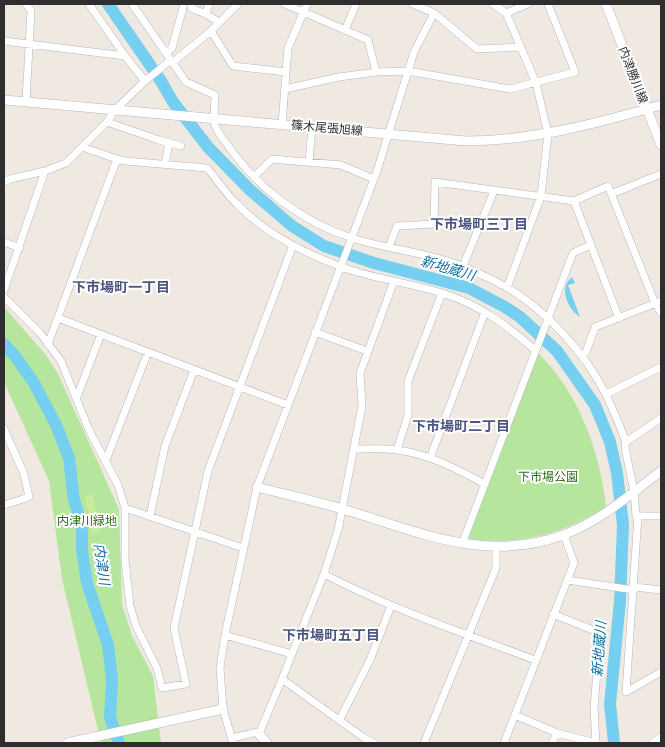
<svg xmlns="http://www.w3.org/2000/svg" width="665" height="747" font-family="'DM Sans','Noto Sans JP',sans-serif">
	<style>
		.green { fill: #b6e59e }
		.pitch { fill: #c9ec9a }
		.water { fill: #75cff0 }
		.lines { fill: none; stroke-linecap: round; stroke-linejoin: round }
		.river { stroke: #75cff0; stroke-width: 12 }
		.street-casing { stroke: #b4b7c1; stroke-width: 8 }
		.secondary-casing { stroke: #b4b7c1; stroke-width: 10 }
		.street { stroke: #fff; stroke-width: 7 }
		.secondary { stroke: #fff; stroke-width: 9 }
		.labels { text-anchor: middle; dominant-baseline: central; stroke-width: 4; stroke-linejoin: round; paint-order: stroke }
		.street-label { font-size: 12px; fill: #2e2e2e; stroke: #fff }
		.park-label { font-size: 12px; fill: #2c6e1b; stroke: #fff }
		.neighbourhood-label { font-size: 14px; font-weight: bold; fill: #4d5680; stroke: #fff }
		.water-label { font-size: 14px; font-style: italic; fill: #0d6fa3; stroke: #fff }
	</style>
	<rect width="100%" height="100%" fill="#efe9e1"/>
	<path class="green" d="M4,307L46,355L58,374L119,509L122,604L132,636L153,676L161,743H101L62,579L49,481L4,382Z
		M538,353C579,393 600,451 606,507C562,534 520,546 468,539Z"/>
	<path class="pitch" d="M93,495L100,533L92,534L85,496Z"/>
	<path class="water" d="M572,277L575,283L568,285L580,317C568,309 558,288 572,277Z"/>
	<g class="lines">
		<path class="river" d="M108,4L161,81L173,102L208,147L250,190L292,226L324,246L374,263L469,288L505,307L520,317L557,351L595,405L610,442L617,473L623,525L620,601L610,704L614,743
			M4,344L15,356L34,383L56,425L69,458L74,500L82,526V550L87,583L108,645L112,679L110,717L119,743"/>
		<g class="street-casing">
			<path id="street" d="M26,4L31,11L26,101
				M89,4L125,56L145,81
				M132,4L186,82L215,95C215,105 213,116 215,125C217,132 223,139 227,144C256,187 302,222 352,238C379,247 408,250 436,258C460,264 484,275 506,287C545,309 585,353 605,393C613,409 620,426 626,442L625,448L634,491L636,516H661
				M192,4L191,8L206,14L219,22
				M285,4L368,40L376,72
				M413,4L434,13L477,49L520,47
				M493,4L506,13L536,83L548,134L541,196L507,288
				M506,13L528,4
				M206,14L209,4
				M345,30L356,4
				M211,31L233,66L286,72
				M4,41L125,56
				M167,52L172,48L184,4
				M173,62L211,31L238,4
				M285,89L339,77L376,72L408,71L510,89L575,72L548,4
				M107,122L159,140L181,146
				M282,124L288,48L307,4
				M117,159L125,161L207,168C217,179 225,193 236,203C263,232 302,252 339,266C372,279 408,282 442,293C478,304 507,325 535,350
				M309,162L312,127
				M165,164L169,143
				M254,177L272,159L341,165L374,179
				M4,182L10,179L45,171L66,163L107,122L115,110L145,81L171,60
				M611,194L661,174
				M574,201L619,318
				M4,242L20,248
				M389,247L397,226L434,224L435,182L574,201L608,186L655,303L661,313
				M463,266L494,191
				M4,290L45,171
				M4,297L40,333L61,361L89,430L118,485L125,508V560L130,606L136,626L157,668L162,688L186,684L174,628L208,471L293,245
				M58,318L288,405
				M315,332L367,351
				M48,344L117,159L82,147
				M582,356L586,352L595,327L661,301
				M606,394L661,367
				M77,397L101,334
				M4,429L24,474L29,497L4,505
				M626,442L661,418
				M354,449C368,449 383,448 397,450C429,454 457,469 485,484
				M397,450L408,415V381L442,293
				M430,458L485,312
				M106,460L148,352
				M125,508L243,548
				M150,516L165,446L194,370
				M462,544L573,253L591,245
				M324,574C391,609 464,633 535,660
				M567,580L634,590
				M634,587L661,590
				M225,635L292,654
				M282,679L364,738L374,743
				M626,692L638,516
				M626,692L661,672
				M515,715L557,733L596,743L594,708L600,633L553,614
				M340,719L370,660L391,606
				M259,734L282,679L324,574L338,530L362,406L360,373L394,281
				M232,738L258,732
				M233,743L223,709L220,668L225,635L257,487L377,171L414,52L434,13
				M424,743L496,568V547
				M504,743L574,563L564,535
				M552,743L557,733"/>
		</g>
		<g class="secondary-casing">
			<path id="secondary" d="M606,4L661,145
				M4,100L466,141C532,141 598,123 661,105
				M257,487C288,495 319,502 349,511C422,533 487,563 563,535C599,522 631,494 661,471
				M259,734L267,743
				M67,743L223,709
				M654,743L661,738"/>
		</g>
		<use href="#street" class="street"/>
		<use href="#secondary" class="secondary"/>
	</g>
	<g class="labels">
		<g class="street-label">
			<text transform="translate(633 75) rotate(69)">内津勝川線</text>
			<text transform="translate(327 128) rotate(5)">篠木尾張旭線</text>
		</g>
		<g class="park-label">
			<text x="548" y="477">下市場公園</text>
			<text x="87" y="521">内津川緑地</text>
		</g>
		<g class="neighbourhood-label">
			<text x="479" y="224">下市場町三丁目</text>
			<text x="121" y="287">下市場町一丁目</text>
			<text x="461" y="426">下市場町二丁目</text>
			<text x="331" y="635">下市場町五丁目</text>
		</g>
		<g class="water-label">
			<text transform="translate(448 268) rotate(16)">新地蔵川</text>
			<text transform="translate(102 564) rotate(82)">内津川</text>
			<text transform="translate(599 649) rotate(-86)">新地蔵川</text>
		</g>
	</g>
	<rect width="665" height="747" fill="none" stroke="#2e2e2e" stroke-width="10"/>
</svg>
